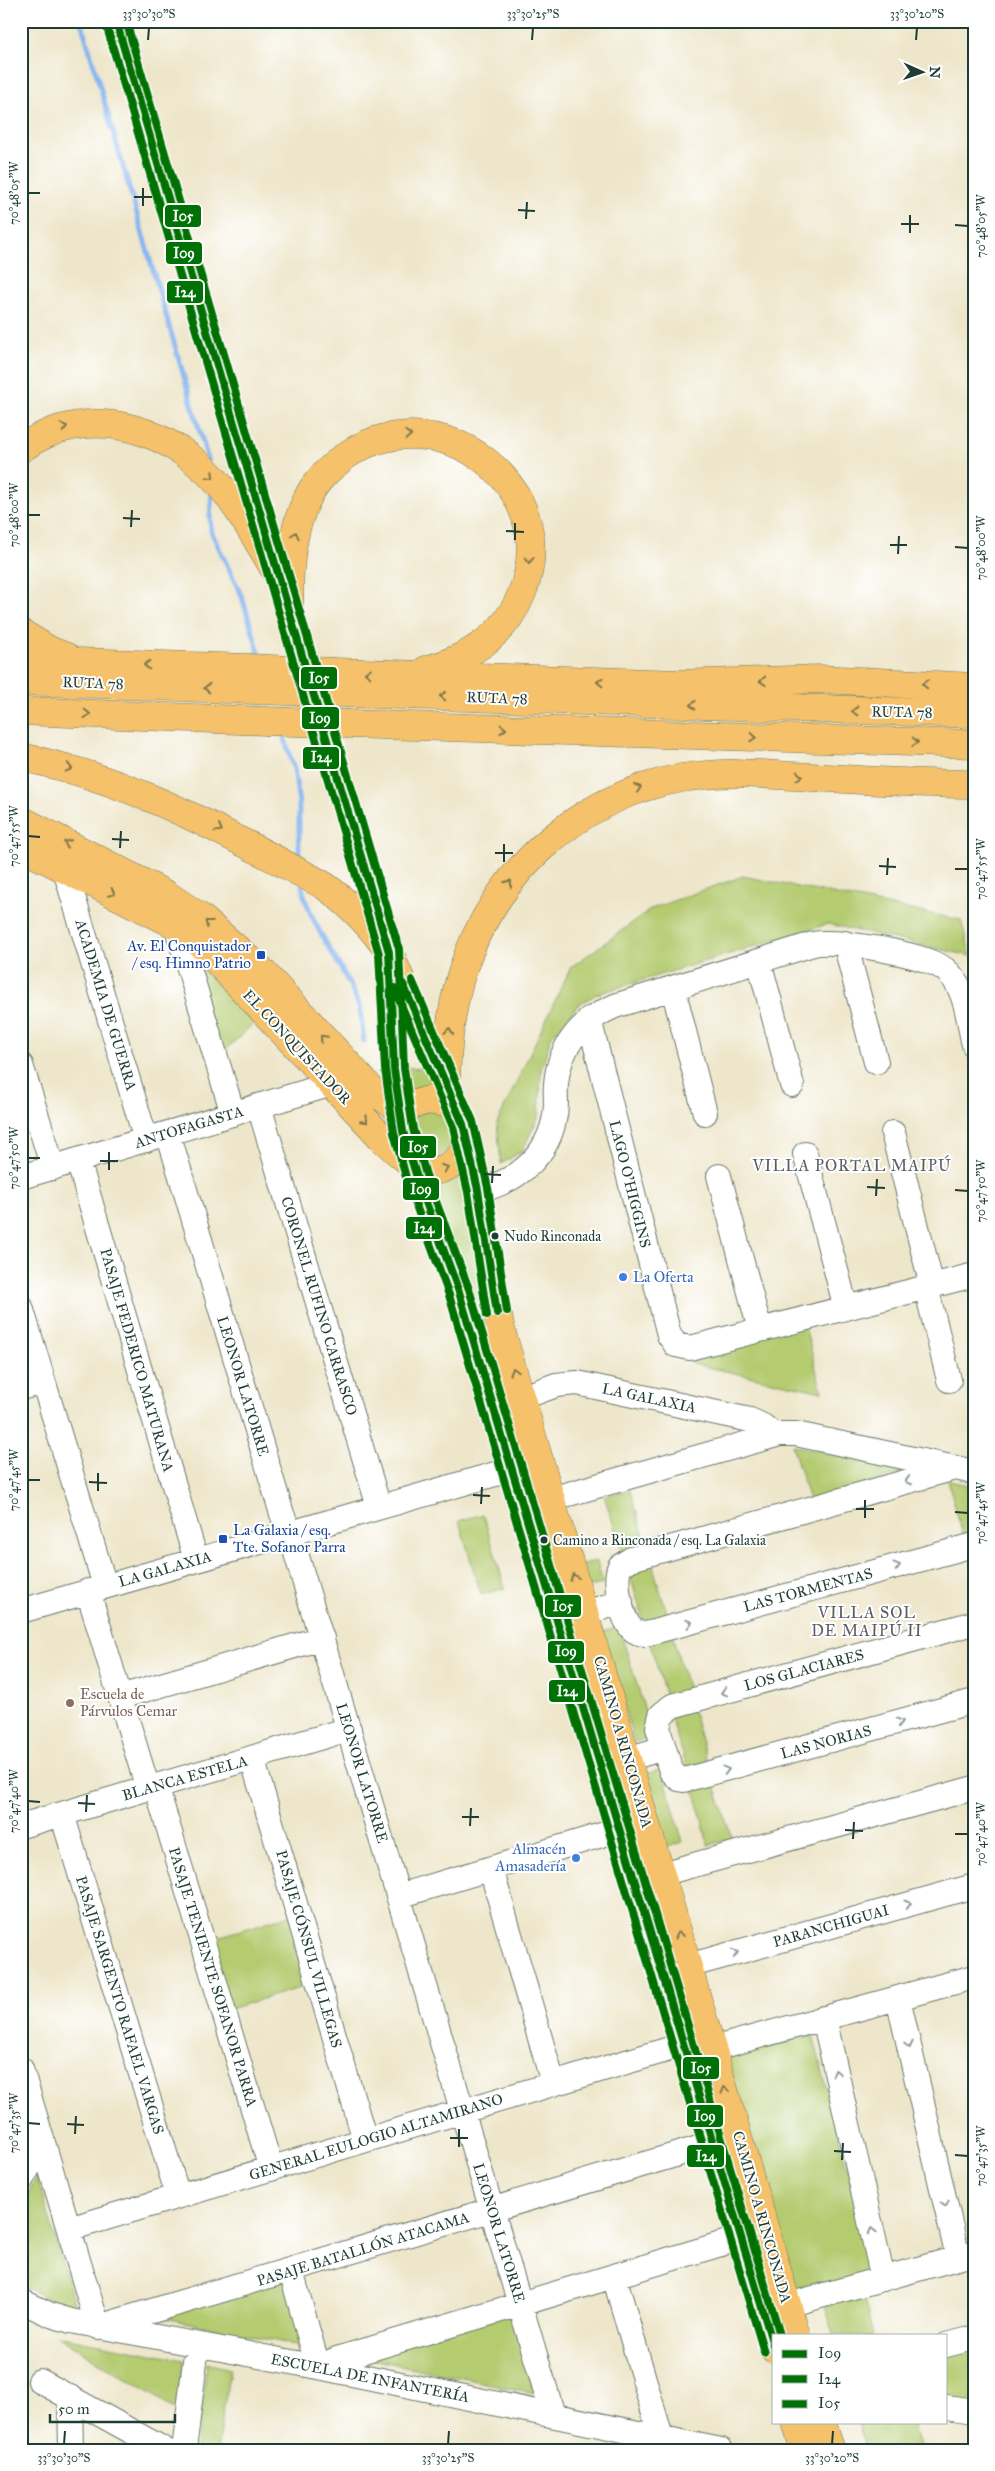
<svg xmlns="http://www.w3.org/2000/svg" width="995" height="2471" font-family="'IM FELL Great Primer',serif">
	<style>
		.green { fill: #b4cb70; stroke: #6a8452 }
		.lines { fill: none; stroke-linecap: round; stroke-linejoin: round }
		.stream { stroke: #84b4ef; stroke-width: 5 }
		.minor-casing { stroke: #677868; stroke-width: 26 }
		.major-casing { stroke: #677868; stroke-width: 29 }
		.highway-casing { stroke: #677868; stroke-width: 29 }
		.minor { stroke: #fff; stroke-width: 24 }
		.major { stroke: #f5c16b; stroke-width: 28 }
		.highway { stroke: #f5c16b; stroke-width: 28 }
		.highway-bridge-casing { stroke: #677868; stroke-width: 29; stroke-linecap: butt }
		.highway-bridge { stroke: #f5c16b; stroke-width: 28 }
		.bus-1-casing { stroke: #fff; stroke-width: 11 }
		.bus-2-casing { stroke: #fff; stroke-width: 11 }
		.bus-3-casing { stroke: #fff; stroke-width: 11 }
		.bus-1 { stroke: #007106; stroke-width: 8 }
		.bus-2 { stroke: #007106; stroke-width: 8 }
		.bus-3 { stroke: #007106; stroke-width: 8 }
		.oneway { stroke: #7f784d }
		.oneway2 { stroke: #8f9e9a }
		.ticks { fill: none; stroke: #1f3d34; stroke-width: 2 }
		.transit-dot { fill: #1a4fb4; stroke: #fff; stroke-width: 2 }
		.bus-dot { fill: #1f3d34; stroke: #fff; stroke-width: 2 }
		.shop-dot { fill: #3f7fe0; stroke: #fff; stroke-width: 2 }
		.education-dot { fill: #8d6e63; stroke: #fff; stroke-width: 2 }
		.labels { text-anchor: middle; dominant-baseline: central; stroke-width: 4; stroke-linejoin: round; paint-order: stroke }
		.bus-label { font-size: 14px; fill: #1f3d34; stroke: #fff; text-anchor: start }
		.street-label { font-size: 15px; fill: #1f3d34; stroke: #fff }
		.transit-label { font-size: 15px; fill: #164399; stroke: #fff; text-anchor: end }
		.shop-label { font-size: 15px; fill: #366cbe; stroke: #fff; text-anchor: start }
		.education-label { font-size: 15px; fill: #785e54; stroke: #fff; text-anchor: start }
		.neighbourhood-label { font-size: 16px; letter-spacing: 1px; fill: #5b5d66; stroke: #fff }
		.line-badge { stroke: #fff; stroke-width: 2 }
		.badge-label { font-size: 14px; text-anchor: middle; font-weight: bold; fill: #fff }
		.neatline { fill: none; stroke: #1f3d34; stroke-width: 2 }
		.ticks-label { font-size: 12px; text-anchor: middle; fill: #1f3d34 }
	</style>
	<rect width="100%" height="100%" fill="#fff"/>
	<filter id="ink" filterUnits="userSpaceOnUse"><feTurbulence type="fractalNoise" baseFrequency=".02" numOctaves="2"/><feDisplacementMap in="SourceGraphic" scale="10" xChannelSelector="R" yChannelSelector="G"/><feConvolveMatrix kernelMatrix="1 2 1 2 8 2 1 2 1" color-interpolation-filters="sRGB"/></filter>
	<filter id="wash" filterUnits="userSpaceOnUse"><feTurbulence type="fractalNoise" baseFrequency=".0096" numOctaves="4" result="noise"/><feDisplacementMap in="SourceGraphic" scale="20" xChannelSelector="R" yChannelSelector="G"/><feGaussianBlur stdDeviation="1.12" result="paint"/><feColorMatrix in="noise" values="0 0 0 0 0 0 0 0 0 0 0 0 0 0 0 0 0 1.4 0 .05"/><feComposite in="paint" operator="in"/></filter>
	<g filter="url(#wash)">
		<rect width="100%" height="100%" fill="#eee6ca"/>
		<path class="green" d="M743,876L961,920L971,956L828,924L597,994L579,1004L551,1037L541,1070L539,1116L522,1151L501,1164L497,1123L571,967L653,908Z
			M198,966L255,1022L217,1058Z
			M424,1065L440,1087L417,1088L405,1092L407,1067L416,1069Z
			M441,1108L457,1141L439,1158L420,1156L414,1119L417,1114Z
			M467,1167L528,1447L514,1451L424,1177Z
			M803,1319L822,1392L693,1364L690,1348Z
			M792,1445L907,1472L809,1500Z
			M948,1481L974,1486V1545L966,1547Z
			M630,1490L648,1551L625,1559L604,1496Z
			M483,1514L505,1588L481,1595L459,1521Z
			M650,1557L670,1623L646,1629L627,1565Z
			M597,1561L603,1584L585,1588L579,1566Z
			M619,1627L653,1736L634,1742L602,1632Z
			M672,1634L690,1697L668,1704L649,1640Z
			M691,1705L709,1767L689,1773L669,1712Z
			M662,1769L683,1842L663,1849L642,1775Z
			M713,1779L732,1839L708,1845L693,1784Z
			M293,1914L313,1984L229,2009L208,1940Z
			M813,2035L874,2274L800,2292L791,2286L726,2058Z
			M37,2177L76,2309L55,2302L21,2285V2206Z
			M289,2279L309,2348L155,2316Z
			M863,2295L873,2335H834L825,2305Z
			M512,2313L534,2393L362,2357Z
			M57,2336L184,2360L177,2410Z
			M946,2350H974V2409L946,2404Z
			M207,2363L230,2369L217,2450H196Z
			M858,2422H913L921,2450H866Z"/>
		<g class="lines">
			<path class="stream" d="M81,21L208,460
				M212,493L210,517L211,531L242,597L261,659
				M282,730L294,769L299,803V860
				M302,886C310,928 343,963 358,1003C362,1014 362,1029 364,1041"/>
		</g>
	</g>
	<g filter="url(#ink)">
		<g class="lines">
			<g class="minor-casing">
				<path id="minor" d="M116,21L270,550
					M65,870L146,1140
					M176,925L233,1114
					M845,943L876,1062
					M759,961L792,1085
					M673,988L705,1113
					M589,1019L669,1335L676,1345L690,1348L974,1275
					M21,1065L53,1168
					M259,1106L379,1507
					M168,1133L282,1514L290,1533L553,2415
					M893,1133L932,1286
					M805,1154L846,1308
					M78,1160L196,1560
					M719,1176L760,1330
					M21,1177L332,1084L347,1078
					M478,1190C517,1183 549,1155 555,1115C557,1105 555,1094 556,1084C559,1047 581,1020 615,1006L813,944C836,939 911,953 933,963C942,966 949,972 954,979C967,997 969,1024 974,1045
					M926,1287L949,1380
					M21,1307L105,1586
					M21,1388L43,1382
					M521,1398L556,1385L577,1383L750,1420L763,1426L774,1435
					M955,1468L631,1559L620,1566C613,1579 621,1618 632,1629C636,1633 641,1634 646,1634L974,1545
					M551,1499L780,1434H796L974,1472
					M88,1591L148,1789
					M21,1611L540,1461
					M584,1613L621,1602
					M974,1623L672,1706L661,1715L658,1728L671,1771L679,1779L684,1780L974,1701
					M120,1697L322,1638
					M252,1758L365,2140
					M627,1759L664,1748
					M156,1786L271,2169
					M62,1814L178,2196
					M21,1826L349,1729
					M491,1869L553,2083
					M661,1874L974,1788
					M399,1896L618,1830
					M688,1966L974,1886
					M898,1998L958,2258
					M824,2018L883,2279
					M21,2069L98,2327L712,2144
					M21,2180L43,2143
					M69,2229L683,2045L712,2049L974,1977
					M291,2271L318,2367L337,2359L741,2238
					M614,2276L661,2437
					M21,2301L51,2315L71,2321L318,2367L721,2450
					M788,2305L972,2254
					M946,2345L974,2338
					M40,2381L165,2450
					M70,2397L71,2450
					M946,2407L974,2411
					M184,2450L197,2345"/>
			</g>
			<g class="major-casing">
				<path id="major" d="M283,594L389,952L463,1124L478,1190L494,1297L501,1330L796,2335
					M21,820L167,895L200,917L260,969L372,1090L399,1109
					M21,847L176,925L198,941L383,1139C414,1168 438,1189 469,1146
					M390,971C393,1016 392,1062 399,1107C408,1172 439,1230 459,1292L774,2349
					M399,1109L428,1100L456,1105
					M796,2422L804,2450
					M822,2422L831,2450"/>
			</g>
			<g class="highway-casing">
				<path id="highway" d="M21,449C89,398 178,430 226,493C245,518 261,546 277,574
					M290,618C288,578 289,536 307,499C315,481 329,469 344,457C437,391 565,485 522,593C505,636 470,658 426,670
					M21,633L49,650L67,657
					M21,660L249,668
					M335,672L679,684L820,679L974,687
					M21,681L255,690
					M341,693L974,714
					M21,711L265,721
					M349,724L974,744
					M21,757C133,780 225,832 325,886C351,905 371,925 389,952
					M446,1080C447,1044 451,1010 461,975C494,866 592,784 706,775C735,772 763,774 792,776C853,779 913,784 974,784"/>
			</g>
			<use href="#minor" class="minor"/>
			<use href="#major" class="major"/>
			<use href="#highway" class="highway"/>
			<g class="highway-bridge-casing">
				<path id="highway-bridge" d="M249,668L335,672
					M255,690L341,693
					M265,721L349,724"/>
			</g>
			<use href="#highway-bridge" class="highway-bridge"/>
			<g class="bus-1-casing">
				<path id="bus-1" d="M116,21L389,952L394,1069L403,1131L417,1178L459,1292L774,2348
					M403,984L463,1124L478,1190L497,1313"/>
			</g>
			<g class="bus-2-casing">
				<path id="bus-2" d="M106,24L379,954L385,1069L394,1133L407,1181L449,1295L764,2352
					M394,988L453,1127L468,1192L487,1315"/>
			</g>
			<g class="bus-3-casing">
				<path id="bus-3" d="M126,21L399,949L404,1068L413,1129L426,1175L469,1289L780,2335
					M412,980L473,1121L488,1188L507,1311"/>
			</g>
			<use href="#bus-1" class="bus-1"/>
			<use href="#bus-2" class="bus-2"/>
			<use href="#bus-3" class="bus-3"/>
		</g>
		<defs><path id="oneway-chevron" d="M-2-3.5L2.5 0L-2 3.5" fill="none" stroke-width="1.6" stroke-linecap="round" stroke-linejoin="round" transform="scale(1.25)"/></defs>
		<g class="oneway">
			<use href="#oneway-chevron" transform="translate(64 427) rotate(-15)"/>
			<use href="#oneway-chevron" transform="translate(408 435) rotate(-3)"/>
			<use href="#oneway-chevron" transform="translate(211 476) rotate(45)"/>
			<use href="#oneway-chevron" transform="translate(295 535) rotate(-77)"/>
			<use href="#oneway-chevron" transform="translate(529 560) rotate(93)"/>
			<use href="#oneway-chevron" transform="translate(147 665) rotate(-178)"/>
			<use href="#oneway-chevron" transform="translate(368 673) rotate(-178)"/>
			<use href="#oneway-chevron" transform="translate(763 681) rotate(177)"/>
			<use href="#oneway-chevron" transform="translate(600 682) rotate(-178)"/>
			<use href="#oneway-chevron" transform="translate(925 684) rotate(-177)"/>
			<use href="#oneway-chevron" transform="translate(207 688) rotate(-178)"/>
			<use href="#oneway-chevron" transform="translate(443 696) rotate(-178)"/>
			<use href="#oneway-chevron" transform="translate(693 705) rotate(-178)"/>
			<use href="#oneway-chevron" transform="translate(855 711) rotate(-179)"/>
			<use href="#oneway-chevron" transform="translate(87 714) rotate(2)"/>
			<use href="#oneway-chevron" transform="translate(503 729) rotate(2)"/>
			<use href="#oneway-chevron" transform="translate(753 737) rotate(2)"/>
			<use href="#oneway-chevron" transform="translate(915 742) rotate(2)"/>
			<use href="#oneway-chevron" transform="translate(69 768) rotate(15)"/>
			<use href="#oneway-chevron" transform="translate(799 776) rotate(3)"/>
			<use href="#oneway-chevron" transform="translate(638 788) rotate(-18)"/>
			<use href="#oneway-chevron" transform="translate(219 829) rotate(29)"/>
			<use href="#oneway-chevron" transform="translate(67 843) rotate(-153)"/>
			<use href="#oneway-chevron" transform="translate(509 883) rotate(-52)"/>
			<use href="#oneway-chevron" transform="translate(112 893) rotate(26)"/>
			<use href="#oneway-chevron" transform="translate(208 923) rotate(-142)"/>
			<use href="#oneway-chevron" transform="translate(449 1031) rotate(-84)"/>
			<use href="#oneway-chevron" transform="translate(323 1038) rotate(-133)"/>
			<use href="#oneway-chevron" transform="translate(365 1120) rotate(47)"/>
			<use href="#oneway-chevron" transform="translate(445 1168) rotate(-20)"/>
			<use href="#oneway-chevron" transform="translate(514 1371) rotate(-106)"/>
			<use href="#oneway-chevron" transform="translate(574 1577) rotate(-106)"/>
			<use href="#oneway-chevron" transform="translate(679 1935) rotate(-106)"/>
			<use href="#oneway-chevron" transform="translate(725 2090) rotate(-106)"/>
		</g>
		<g class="oneway2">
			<use href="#oneway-chevron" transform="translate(908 1481) rotate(164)"/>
			<use href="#oneway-chevron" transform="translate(897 1566) rotate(-15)"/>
			<use href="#oneway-chevron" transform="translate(689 1623) rotate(-15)"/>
			<use href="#oneway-chevron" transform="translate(724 1692) rotate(165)"/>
			<use href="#oneway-chevron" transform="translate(900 1722) rotate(-15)"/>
			<use href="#oneway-chevron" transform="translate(726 1770) rotate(-15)"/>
			<use href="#oneway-chevron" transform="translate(908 1904) rotate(-16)"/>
			<use href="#oneway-chevron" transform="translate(735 1953) rotate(-16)"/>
			<use href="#oneway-chevron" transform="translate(909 2045) rotate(77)"/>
			<use href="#oneway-chevron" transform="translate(836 2073) rotate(-103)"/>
			<use href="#oneway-chevron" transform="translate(945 2204) rotate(77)"/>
			<use href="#oneway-chevron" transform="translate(872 2231) rotate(-103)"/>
		</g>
	</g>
	<path class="ticks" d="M148,40L149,28M532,40L533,28M916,40L917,28M28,193H40M134,197H152M143,206V188M518,210L535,211M526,219L527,202M901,224H919M955,225L968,226M910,233V215M28,515H40M123,518L140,519M131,527L132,510M506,531L524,532M515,540V523M890,545H907M955,547L968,548M898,554L899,536M28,836L40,837M112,839L129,840M120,848L121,831M495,853H513M504,862V844M879,866L896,867M955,869H968M887,875L888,858M28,1158H40M100,1161H118M109,1170V1152M484,1174L501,1175M492,1183L493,1166M867,1187L885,1188M955,1190L968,1191M876,1196L877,1179M28,1480H40M89,1482L107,1483M98,1491V1473M473,1495L490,1496M481,1504L482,1487M856,1509H874M955,1512L968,1513M865,1518V1500M28,1801L40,1802M78,1803L95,1804M86,1812L87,1795M462,1817H479M470,1826L471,1808M845,1830L863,1831M955,1834H968M853,1839L854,1822M28,2123L40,2124M67,2124L84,2125M75,2134L76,2116M450,2138H468M459,2147V2129M834,2151L851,2152M955,2155L968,2156M842,2160L843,2143M64,2444L65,2431M448,2444L449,2431M832,2444L833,2431"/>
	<g class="transit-dot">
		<rect x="256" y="950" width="10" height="10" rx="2.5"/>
		<rect x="218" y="1534" width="10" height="10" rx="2.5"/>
	</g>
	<g class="bus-dot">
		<circle cx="495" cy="1236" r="4.5"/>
		<circle cx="544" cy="1540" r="4.5"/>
	</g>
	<g class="shop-dot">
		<circle cx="623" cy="1277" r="5"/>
		<circle cx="576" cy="1858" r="5"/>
	</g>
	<circle class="education-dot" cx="70" cy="1703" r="5"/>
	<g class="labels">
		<g class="bus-label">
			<text x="504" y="1236">Nudo Rinconada</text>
			<text x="553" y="1540">Camino a Rinconada / esq. La Galaxia</text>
		</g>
		<g class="street-label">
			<text transform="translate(93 683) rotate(2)">RUTA 78</text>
			<text transform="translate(497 698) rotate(2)">RUTA 78</text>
			<text transform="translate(902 712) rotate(1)">RUTA 78</text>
			<text transform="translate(106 1005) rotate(73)">ACADEMIA DE GUERRA</text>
			<text transform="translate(297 1047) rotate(47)">EL CONQUISTADOR</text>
			<text transform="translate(189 1127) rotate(-17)">ANTOFAGASTA</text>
			<text transform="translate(630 1184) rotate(76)">LAGO O'HIGGINS</text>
			<text transform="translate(319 1306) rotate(73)">CORONEL RUFINO CARRASCO</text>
			<text transform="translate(137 1360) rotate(74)">PASAJE FEDERICO MATURANA</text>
			<text transform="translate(243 1386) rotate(73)">LEONOR LATORRE</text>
			<text transform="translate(649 1398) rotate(12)">LA GALAXIA</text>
			<text transform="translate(165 1569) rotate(-16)">LA GALAXIA</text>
			<text transform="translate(808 1590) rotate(-15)">LAS TORMENTAS</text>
			<text transform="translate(804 1670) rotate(-15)">LOS GLACIARES</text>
			<text transform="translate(623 1742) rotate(74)">CAMINO A RINCONADA</text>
			<text transform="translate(826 1742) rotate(-15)">LAS NORIAS</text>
			<text transform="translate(362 1773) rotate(73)">LEONOR LATORRE</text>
			<text transform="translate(185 1778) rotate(-16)">BLANCA ESTELA</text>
			<text transform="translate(831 1926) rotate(-16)">PARANCHIGUAI</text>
			<text transform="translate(309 1949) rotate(74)">PASAJE CÓNSUL VILLEGAS</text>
			<text transform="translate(213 1977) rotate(73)">PASAJE TENIENTE SOFANOR PARRA</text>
			<text transform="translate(120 2005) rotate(73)">PASAJE SARGENTO RAFAEL VARGAS</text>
			<text transform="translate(376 2137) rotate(-17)">GENERAL EULOGIO ALTAMIRANO</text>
			<text transform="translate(762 2217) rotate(74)">CAMINO A RINCONADA</text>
			<text transform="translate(499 2233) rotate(73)">LEONOR LATORRE</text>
			<text transform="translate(363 2249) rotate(-17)">PASAJE BATALLÓN ATACAMA</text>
			<text transform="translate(370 2378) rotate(11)">ESCUELA DE INFANTERÍA</text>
		</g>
		<g class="transit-label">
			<text x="251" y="946">Av. El Conquistador<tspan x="251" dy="17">/ esq. Himno Patrio</tspan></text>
			<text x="233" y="1530" text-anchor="start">La Galaxia / esq.<tspan x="233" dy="17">Tte. Sofanor Parra</tspan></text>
		</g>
		<g class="shop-label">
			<text x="633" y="1277">La Oferta</text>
			<text x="566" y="1849" text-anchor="end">Almacén<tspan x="566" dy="17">Amasadería</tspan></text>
		</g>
		<g class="education-label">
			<text x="80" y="1694">Escuela de<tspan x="80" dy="17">Párvulos Cemar</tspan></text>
		</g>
		<g class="neighbourhood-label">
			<text x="852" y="1165">VILLA PORTAL MAIPÚ</text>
			<text x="867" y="1612">VILLA SOL<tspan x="867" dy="18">DE MAIPÚ II</tspan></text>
		</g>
	</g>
	<g class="line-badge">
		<rect x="164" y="204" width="38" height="24" rx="5" fill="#007106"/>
		<rect x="165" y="241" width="38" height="24" rx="5" fill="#007106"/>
		<rect x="166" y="280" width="38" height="24" rx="5" fill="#007106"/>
		<rect x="300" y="666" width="38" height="24" rx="5" fill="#007106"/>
		<rect x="301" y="706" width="39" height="24" rx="5" fill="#007106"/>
		<rect x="302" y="746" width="38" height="24" rx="5" fill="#007106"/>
		<rect x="399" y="1135" width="38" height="24" rx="5" fill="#007106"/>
		<rect x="402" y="1177" width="38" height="24" rx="5" fill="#007106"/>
		<rect x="405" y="1216" width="38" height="24" rx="5" fill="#007106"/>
		<rect x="544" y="1594" width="38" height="24" rx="5" fill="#007106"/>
		<rect x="547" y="1640" width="38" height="24" rx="5" fill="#007106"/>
		<rect x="548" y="1679" width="38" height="24" rx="5" fill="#007106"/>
		<rect x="682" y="2056" width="38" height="24" rx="5" fill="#007106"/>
		<rect x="686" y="2104" width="38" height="24" rx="5" fill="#007106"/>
		<rect x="686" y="2144" width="39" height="24" rx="5" fill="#007106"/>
	</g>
	<g class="badge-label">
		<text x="183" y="221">I05</text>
		<text x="184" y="258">I09</text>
		<text x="185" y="297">I24</text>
		<text x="319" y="683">I05</text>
		<text x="320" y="723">I09</text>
		<text x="321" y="762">I24</text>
		<text x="418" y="1152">I05</text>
		<text x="421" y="1194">I09</text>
		<text x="424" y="1233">I24</text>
		<text x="563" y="1611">I05</text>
		<text x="566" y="1656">I09</text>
		<text x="567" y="1696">I24</text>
		<text x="701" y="2073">I05</text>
		<text x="705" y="2121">I09</text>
		<text x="706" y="2161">I24</text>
	</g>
	<rect width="995" height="2471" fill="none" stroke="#fff" stroke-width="55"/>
	<rect x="772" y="2334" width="175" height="90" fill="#ffffff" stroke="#a5b1ae"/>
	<rect x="782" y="2350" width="25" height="8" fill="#007106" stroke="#a5b1ae"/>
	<text x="818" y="2358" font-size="15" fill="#1f3d34">I09</text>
	<rect x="782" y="2375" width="25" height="8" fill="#007106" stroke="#a5b1ae"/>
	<text x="818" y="2384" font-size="15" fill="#1f3d34">I24</text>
	<rect x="782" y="2400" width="25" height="8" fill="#007106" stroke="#a5b1ae"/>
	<text x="818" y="2408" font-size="15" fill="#1f3d34">I05</text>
	<g transform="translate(922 72) rotate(92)" stroke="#ffffff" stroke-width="4" paint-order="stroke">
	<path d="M0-4L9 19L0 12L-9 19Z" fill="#1f3d34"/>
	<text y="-8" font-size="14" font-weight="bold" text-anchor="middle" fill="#1f3d34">N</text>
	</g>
	<path d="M50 2414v8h125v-8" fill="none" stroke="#1f3d34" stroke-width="2.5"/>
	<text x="58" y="2414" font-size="15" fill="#1f3d34" stroke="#ffffff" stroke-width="4" paint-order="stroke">50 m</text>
	<rect x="28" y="28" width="940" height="2416" class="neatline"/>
	<g class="ticks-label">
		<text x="149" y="18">33°30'30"S</text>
		<text x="533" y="18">33°30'25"S</text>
		<text x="917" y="18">33°30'20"S</text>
		<text transform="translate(14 193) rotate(-90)" y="4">70°48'05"W</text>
		<text transform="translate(981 226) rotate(-90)" y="4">70°48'05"W</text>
		<text transform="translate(14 515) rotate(-90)" y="4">70°48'00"W</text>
		<text transform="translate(981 548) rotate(-90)" y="4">70°48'00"W</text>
		<text transform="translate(14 836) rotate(-90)" y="4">70°47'55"W</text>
		<text transform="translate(981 869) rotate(-90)" y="4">70°47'55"W</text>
		<text transform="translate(14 1158) rotate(-90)" y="4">70°47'50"W</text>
		<text transform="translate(981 1191) rotate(-90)" y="4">70°47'50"W</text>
		<text transform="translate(14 1480) rotate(-90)" y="4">70°47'45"W</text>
		<text transform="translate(981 1513) rotate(-90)" y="4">70°47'45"W</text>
		<text transform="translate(14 1801) rotate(-90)" y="4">70°47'40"W</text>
		<text transform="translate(981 1834) rotate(-90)" y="4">70°47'40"W</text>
		<text transform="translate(14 2123) rotate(-90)" y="4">70°47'35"W</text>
		<text transform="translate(981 2156) rotate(-90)" y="4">70°47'35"W</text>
		<text x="64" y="2462">33°30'30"S</text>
		<text x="448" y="2462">33°30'25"S</text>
		<text x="832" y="2462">33°30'20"S</text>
	</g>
</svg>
